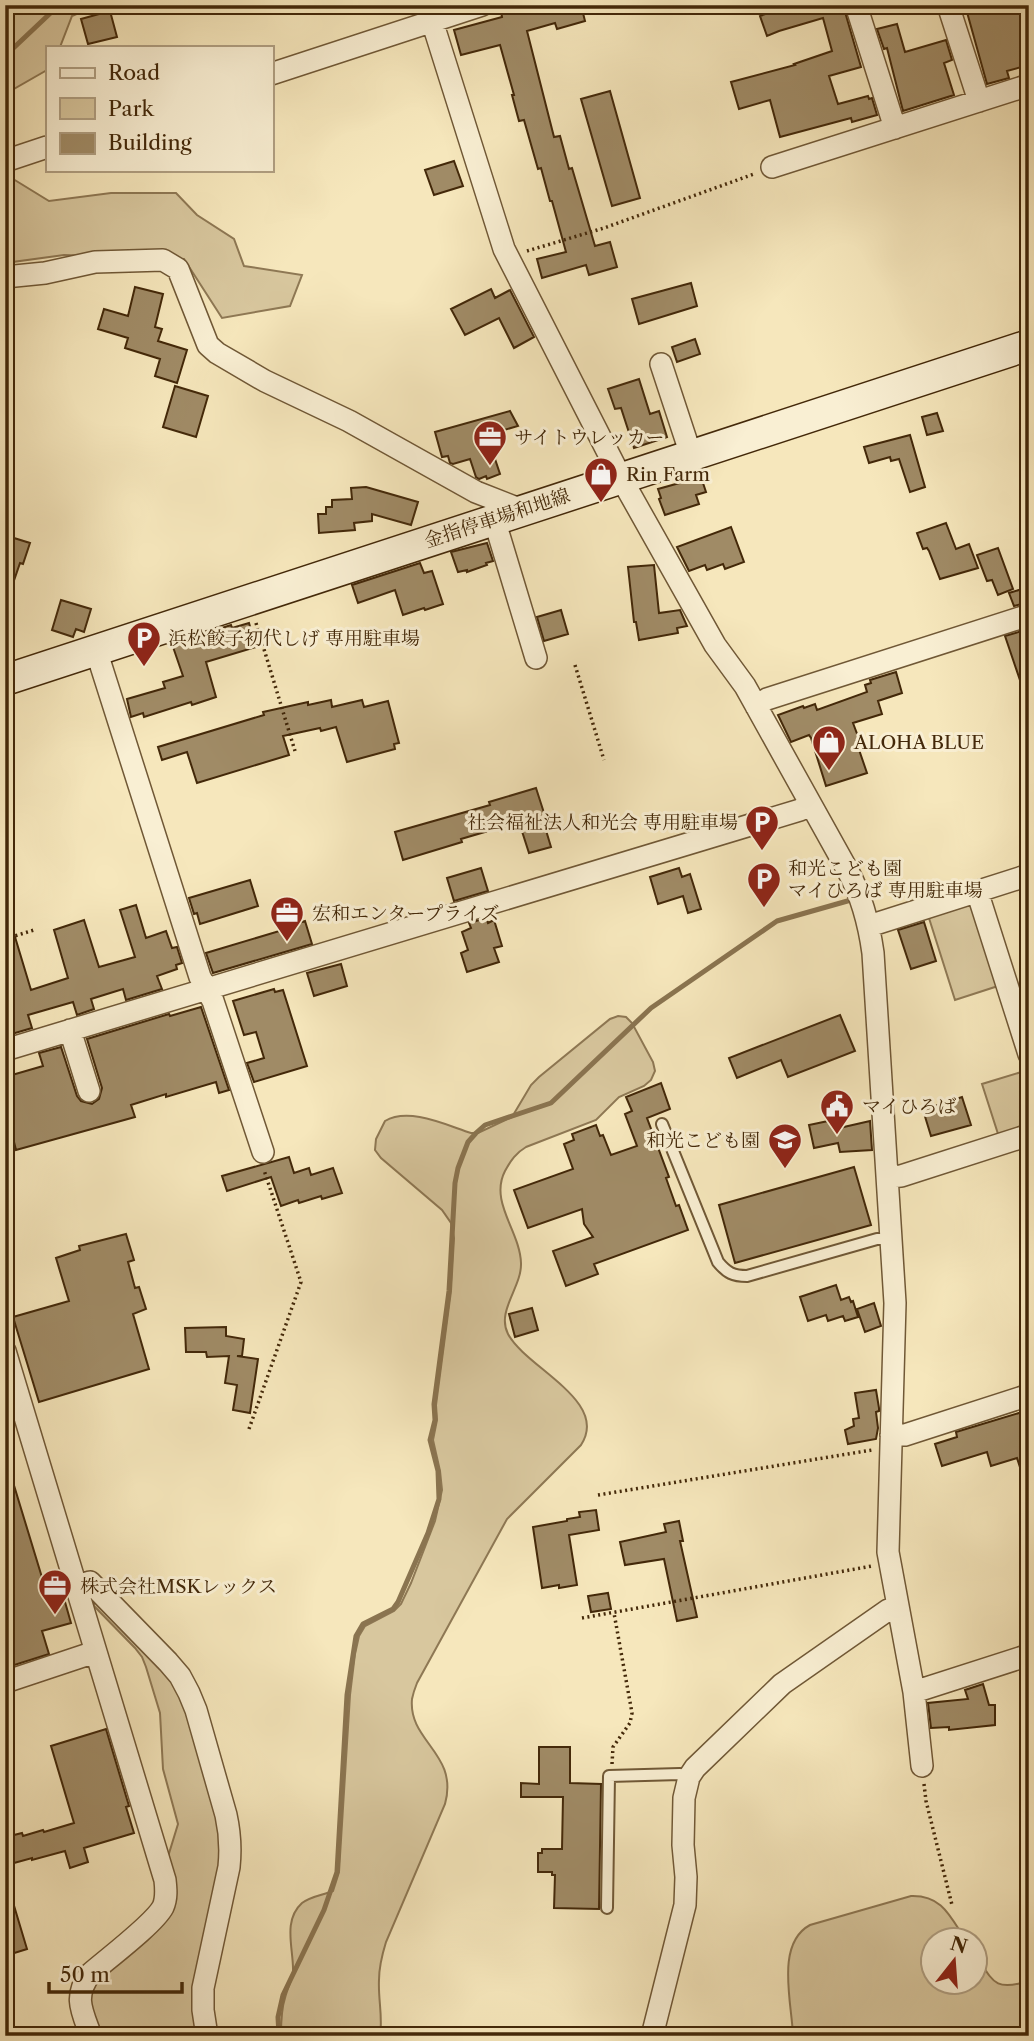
<svg xmlns="http://www.w3.org/2000/svg" width="1034" height="2041" font-family="'Libre Caslon Text','Noto Serif JP',serif">
	<style>
		.green { fill: #d8c79e; stroke: #8e7854; stroke-width: 2 }
		.lines { fill: none; stroke-linecap: round; stroke-linejoin: round }
		.stream { stroke: #8a7450; stroke-width: 5 }
		.building { fill: #a08b66; stroke: #432809; stroke-width: 2 }
		.service-casing { stroke: #705836; stroke-width: 14 }
		.minor-casing { stroke: #705836; stroke-width: 24 }
		.secondary-casing { stroke: #432809; stroke-width: 33 }
		.path { stroke: #432809; stroke-width: 3.5; stroke-dasharray: 2 3.5; stroke-linecap: butt }
		.service { stroke: #f9efd3; stroke-width: 10 }
		.minor { stroke: #f9efd3; stroke-width: 21 }
		.secondary { stroke: #f9efd3; stroke-width: 30 }
		.labels { text-anchor: middle; dominant-baseline: central; stroke-width: 6; stroke-linejoin: round; paint-order: stroke }
		.poi-label { font-size: 19px; fill: #432809; stroke: #f9efd3; text-anchor: start }
		.street-label { font-size: 19px; fill: #432809; stroke: #f9efd3 }
	</style>
	<rect width="100%" height="100%" fill="#f6e7bc"/>
	<filter id="stains"><feTurbulence type="fractalNoise" baseFrequency=".00286" numOctaves="4"/><feColorMatrix values="0 0 0 0 .2 0 0 0 0 .09 0 0 0 0 .02 0 0 0 .5 -.17"/></filter>
	<radialGradient id="worn" r=".72"><stop offset=".6" stop-color="#630" stop-opacity="0"/><stop offset="1" stop-color="#630" stop-opacity=".3"/></radialGradient>
	<path class="green" d="M21,5H97L72,16L60,47H47V70L5,94V25Z
		M5,174L49,201L111,193H176L197,215L234,239L244,266L302,275L290,306L222,318L184,259L64,255L5,263Z
		M970,902L1001,985L955,1000L928,915Z
		M618,1016L626,1017L632,1023L653,1062L655,1071L651,1080L644,1086L619,1097L596,1120L526,1147C516,1153 511,1160 505,1171C489,1202 520,1231 521,1263C522,1287 496,1311 508,1334C526,1368 610,1401 581,1445L507,1519L417,1683C415,1688 413,1694 412,1699C408,1742 459,1753 445,1804L386,1942C382,1955 379,1967 379,1980C378,1999 383,2017 380,2036H281C281,2023 281,2010 285,1998C287,1989 292,1981 293,1972C294,1950 282,1921 302,1903C311,1896 323,1895 333,1891L339,1872L350,1695L355,1654L359,1636L365,1626L394,1611L401,1604L411,1583L435,1521L442,1490L440,1471L433,1440L437,1420L436,1405L451,1291L454,1238L451,1223L442,1210L381,1158L375,1150L376,1139L385,1121C409,1107 446,1125 471,1133H478L512,1117L531,1085L539,1077L610,1019Z
		M1028,1070L1029,1128L999,1137L982,1084Z
		M94,1601L163,1666L183,1696L223,1832L201,2036H98L88,2007L89,1987L158,1924L167,1860L178,1824L163,1769L160,1713L146,1667L142,1657L135,1648L94,1606Z
		M911,1896C942,1895 950,1916 965,1939L932,1940V1982H974L975,1953C993,1981 993,1992 1029,1981V2036H793C792,2003 775,1944 810,1925Z"/>
	<g class="lines">
		<path class="stream" d="M5,56L59,5
			M279,2036L278,2017L283,1995L324,1910L337,1872L347,1695L356,1636L363,1624L393,1609L398,1602L428,1533L439,1499L438,1471L430,1440L435,1420L434,1404L449,1291L455,1183L458,1168L468,1142L476,1133L485,1125L551,1103L651,1008L777,921L851,900"/>
	</g>
	<path class="building" d="M521,5H581L585,21L557,29L555,23L527,31L554,137L560,136L569,169L572,168L595,246L610,242L617,267L589,275L586,265L542,278L537,259L566,252L552,201H550L541,168L538,169L524,120L519,121L512,95H514L500,45L461,55L454,30L502,17L501,11Z
		M791,5H843L861,67L829,76L838,104L868,96L869,99L872,98L877,115L852,122L851,118L780,137L770,100L739,109L731,82L795,65L794,64L832,51L823,18L779,31L767,36L760,16Z
		M965,5H1029V65L1007,71L1009,78L987,84Z
		M110,11L117,37L88,44L81,19Z
		M897,24L905,52L946,40L952,60L944,63L954,95L903,111L887,48L884,49L877,29Z
		M610,91L640,198L612,206L581,99Z
		M454,161L463,186L434,195L425,170Z
		M691,283L697,306L639,324L632,299Z
		M135,287L163,294L155,327L162,329L158,341L187,350L177,383L155,376L160,359L125,348L128,338L98,329L104,309L128,316Z
		M491,289L495,298L510,290L534,337L514,348L499,318L465,335L451,309Z
		M695,339L700,354L677,362L672,347Z
		M639,379L650,414L659,411L667,437L634,448L621,408L615,409L608,389Z
		M175,386L208,396L196,437L163,427Z
		M510,411L518,426L487,435L500,474L487,479L486,476L479,479L476,477L470,459L453,464L450,463L448,456L442,457L435,432Z
		M937,413L943,431L927,435L922,417Z
		M910,435L925,487L910,492L899,459L891,461L890,457L869,463L864,447Z
		M701,477L706,492L696,495L699,504L665,515L659,499L661,498L658,489Z
		M366,487L418,502L411,525L372,514V521L354,523L355,530L319,533L318,514H326V507H332V500L352,499L351,488Z
		M946,523L956,549L969,544L978,568L940,579L929,551L927,548L923,549L917,533Z
		M731,527L744,562L725,569L723,564L707,570L705,565L689,571L677,547Z
		M14,538L30,543L23,564L20,563L8,598H5V539L13,542Z
		M487,543L493,561L486,563L487,565L467,572V570L458,572L451,552Z
		M998,548L1013,589L998,595L992,580L987,581L977,555Z
		M420,563L424,573L432,571L443,604L425,610L424,608L403,615L395,590L358,603L352,585Z
		M654,565L659,613L680,610L687,626L677,628L678,633L639,640L636,622H634L628,567Z
		M1029,587V602L1014,606L1009,593Z
		M61,600L91,609L84,632L76,629L73,637L52,630Z
		M561,610L568,634L544,641L537,617Z
		M249,623L256,647L206,662L216,697L192,705L191,702L144,717L143,713L131,717L127,699L165,688L163,682L183,676L172,644L231,625L232,628Z
		M1029,629V698H1026L1005,636Z
		M896,672L902,693L878,701L882,714L853,723L859,739L856,741L867,773L826,786L811,738L809,735L791,742L778,715L803,706L804,708L815,704L817,710L867,692L865,685L871,683L870,680Z
		M331,700L332,707L362,700L364,707L388,701L399,743L394,744L395,749L347,762L336,727L321,731L320,728L283,736L289,755L197,783L187,752L162,760L158,747L264,715L263,712L308,702V705Z
		M536,788L545,816L542,817L551,847L529,853L519,822L461,839L462,842L403,860L395,832L490,805L489,802Z
		M481,868L488,891L454,901L447,878Z
		M679,868L682,877L690,874L701,909L688,913L683,896L658,904L650,877Z
		M250,880L258,906L200,924L197,913L194,914L189,898Z
		M136,905L146,938L166,931L172,948L177,947L182,963L176,965L177,969L157,976L162,989L126,1000L123,989L91,999L94,1009L77,1015L73,1002L28,1015L32,1028L5,1036V979L11,978L5,959V917H9L31,990L68,978L54,930L84,920L99,967L135,957L120,910Z
		M486,918L488,923L494,920L502,946L494,948L499,962L467,972L461,953L468,950L462,932L471,928L469,923Z
		M305,921L312,944L213,973L206,953L293,927L292,925Z
		M924,922L936,961L911,969L898,930Z
		M341,964L347,986L314,996L307,973Z
		M274,989L275,992L283,990L307,1066L254,1082L247,1063L264,1058L256,1032L244,1035L233,1001Z
		M201,1007L229,1090L219,1093L216,1082L166,1097V1094L131,1105L135,1117L16,1150L13,1138L5,1140V1077L43,1066L39,1053L61,1047L77,1096L81,1101L92,1104L99,1099L102,1088L87,1039L169,1014L170,1016Z
		M840,1015L855,1051L788,1077L781,1060L737,1078L729,1058Z
		M661,1083L670,1109L647,1118L669,1177L666,1178L676,1206L679,1205L688,1230L594,1264L598,1274L566,1286L553,1251L593,1237L584,1224L582,1209L528,1228L514,1190L573,1169L564,1144L574,1140L572,1134L596,1125L600,1136L603,1135L611,1155L637,1146L625,1114L632,1111L626,1097Z
		M962,1097L971,1125L931,1136L923,1110Z
		M833,1120L835,1129L870,1121L872,1150L840,1152L838,1143L814,1148L809,1125Z
		M289,1157L294,1173L309,1168L311,1175L333,1168L342,1193L322,1199L321,1196L299,1203L298,1200L281,1206L271,1177L227,1191L222,1176Z
		M854,1167L871,1225L735,1263L719,1205Z
		M126,1234L134,1260L128,1262L135,1288L139,1287L146,1309L133,1314L149,1369L39,1402L13,1317L69,1301L56,1258L80,1250L79,1246Z
		M836,1285L841,1300L849,1297L851,1302L853,1301L858,1317L845,1321L843,1316L828,1321L826,1315L808,1321L800,1297Z
		M874,1303L881,1326L865,1332L857,1309Z
		M532,1308L538,1330L515,1337L509,1314Z
		M226,1327V1336L244,1339L242,1356H237L258,1359L250,1413L233,1410L237,1385L225,1383L229,1356L207,1357L206,1352H186L185,1328Z
		M876,1390L879,1408V1411L876,1412L878,1428L876,1439L848,1444L845,1430L854,1426L853,1419L859,1418L855,1393Z
		M1029,1410V1486H1026L1017,1458L991,1466L987,1452L942,1466L935,1444L957,1437L956,1432Z
		M5,1469H9L51,1607L65,1602L71,1623L42,1631L49,1654L5,1668Z
		M596,1510L599,1530L569,1535L577,1585L559,1588V1585L542,1588L533,1527L567,1521V1519L580,1517L579,1512Z
		M679,1521L683,1541H680L697,1617L677,1621L664,1559L625,1565L620,1542L666,1532L664,1524Z
		M608,1593L611,1609L591,1612L588,1596Z
		M983,1684L989,1705H995V1725L949,1730V1727L931,1728L928,1703L968,1699L965,1690Z
		M106,1729L129,1806L126,1807L134,1833L84,1848L88,1862L70,1868L65,1851L32,1860V1858L14,1863L6,1837L22,1833L23,1836L43,1830L44,1832L74,1823L51,1746Z
		M539,1747H570V1783L601,1784L599,1909L554,1908L555,1875H552V1872H538V1853H542V1849H562L563,1797H521V1783L539,1784Z
		M5,1889H9L27,1949L5,1956Z"/>
	<g class="lines">
		<g class="service-casing">
			<path id="service" d="M662,1124L718,1262C727,1273 733,1276 747,1276L877,1239H892
				M607,1908L609,1776L680,1774L689,1777"/>
		</g>
		<g class="minor-casing">
			<path id="minor" d="M427,5L504,249L621,478L715,645L745,686L848,871C862,897 869,924 873,953L895,1303L888,1552L914,1692L922,1766
				M856,5L895,128
				M948,5L979,101
				M271,74L482,5
				M5,161L47,147
				M772,167L1029,85
				M5,277L45,273L95,262L163,260L178,269L208,345L217,353L265,381L349,421L476,492L522,510
				M661,364L691,455
				M494,519L536,658
				M96,650L200,977L213,1001L263,1152
				M756,706L767,699L1029,615
				M977,891L1029,1054
				M869,926L1029,875
				M70,1030L89,1091
				M5,1050L800,810L810,804
				M888,1177L901,1176L1029,1135
				M5,1351L165,1880C166,1889 167,1898 163,1907C154,1924 107,1959 90,1974C73,1997 82,2011 91,2036
				M891,1435H905L1029,1395
				M77,1586L90,1582L168,1662L180,1676L189,1693L196,1710L226,1815C230,1833 231,1848 229,1867L203,1988V2010L207,2036
				M5,1682L95,1652
				M914,1692L1029,1655
				M652,2036L685,1905L686,1877L683,1845L684,1798L689,1777L695,1768L782,1684L888,1610L898,1608"/>
		</g>
		<g class="secondary-casing">
			<path id="secondary" d="M5,680L1029,345"/>
		</g>
		<path class="path" d="M527,251L604,228L754,174
			M256,623L295,751
			M575,665L604,760
			M5,939L34,930
			M249,1429L301,1282L264,1170
			M598,1495L872,1450
			M582,1618L872,1566
			M612,1764L613,1747L630,1723L632,1713L614,1613
			M924,1784L926,1801L952,1905"/>
		<use href="#service" class="service"/>
		<use href="#minor" class="minor"/>
		<use href="#secondary" class="secondary"/>
	</g>
	<defs>
		<g id="office-pin" transform="scale(1.75)"><path d="M0 17L-7.5 6A9.5 9.5 0 1 1 7.5 6Z" fill="#8f2418" stroke="#f9efd3"/><path d="M-6-3h4V-5.5h4V-3h4V5H-6ZM-1-4.5V-3h2v-1.5ZM-6 0V1H6V0Z" fill="#fff"/></g>
		<g id="shop-pin" transform="scale(1.75)"><path d="M0 17L-7.5 6A9.5 9.5 0 1 1 7.5 6Z" fill="#8f2418" stroke="#f9efd3"/><path d="M-5-2.5h2.3a2.7 3.5 0 0 1 5.4 0H5L5.5 6h-11ZM-1.5-2.5h3a1.5 2.3 0 0 0-3 0Z" fill="#fff"/></g>
		<g id="parking-pin" transform="scale(1.75)"><path d="M0 17L-7.5 6A9.5 9.5 0 1 1 7.5 6Z" fill="#8f2418" stroke="#f9efd3"/><path d="M-3.5-5.5H1a3.5 3.5 0 0 1 0 7H-1V5.5H-3.5ZM-1-3.4V-.6H.8a1.4 1.4 0 0 0 0-2.8Z" fill="#fff"/></g>
		<g id="civic-pin" transform="scale(1.75)"><path d="M0 17L-7.5 6A9.5 9.5 0 1 1 7.5 6Z" fill="#8f2418" stroke="#f9efd3"/><path d="M-.6-6.5H3V-4.5H.6V-3L4-1V1h2V6H-6V1h2V-1L-.6-3ZM-1.2 2.5V6h2.4V2.5Z" fill="#fff"/></g>
		<g id="school-pin" transform="scale(1.75)"><path d="M0 17L-7.5 6A9.5 9.5 0 1 1 7.5 6Z" fill="#8f2418" stroke="#f9efd3"/><path d="M0-5L7-2L0 1L-7-2ZM-4 1L0 2.5L4 1V4Q0 6-4 4Z" fill="#fff"/></g>
	</defs>
	<g fill-rule="evenodd">
		<use href="#office-pin" x="490" y="437"/>
		<use href="#shop-pin" x="601" y="474"/>
		<use href="#parking-pin" x="144" y="638"/>
		<use href="#shop-pin" x="829" y="742"/>
		<use href="#parking-pin" x="762" y="822"/>
		<use href="#parking-pin" x="764" y="879"/>
		<use href="#office-pin" x="287" y="913"/>
		<use href="#civic-pin" x="837" y="1106"/>
		<use href="#school-pin" x="785" y="1140"/>
		<use href="#office-pin" x="55" y="1586"/>
	</g>
	<g class="labels">
		<g class="poi-label">
			<text x="514" y="437">サイトウレッカー</text>
			<text x="626" y="474">Rin Farm</text>
			<text x="168" y="638">浜松餃子初代しげ 専用駐車場</text>
			<text x="854" y="742">ALOHA BLUE</text>
			<text x="738" y="822" text-anchor="end">社会福祉法人和光会 専用駐車場</text>
			<text x="788" y="868">和光こども園<tspan x="788" dy="22">マイひろば 専用駐車場</tspan></text>
			<text x="312" y="913">宏和エンタープライズ</text>
			<text x="862" y="1106">マイひろば</text>
			<text x="760" y="1140" text-anchor="end">和光こども園</text>
			<text x="80" y="1586">株式会社MSKレックス</text>
		</g>
		<g class="street-label">
			<text transform="translate(497 518) rotate(-18)">金指停車場和地線</text>
		</g>
	</g>
	<rect width="1034" height="2041" fill="none" stroke="#f6e7bc" stroke-width="28"/>
	<rect x="7" y="7" width="1020" height="2027" fill="none" stroke="#432809" stroke-width="3.5"/>
	<rect x="14" y="14" width="1006" height="2013" fill="none" stroke="#432809" stroke-width="2"/>
	<rect x="46" y="46" width="228" height="126" fill="#f9efd3" stroke="#b09f82" stroke-width="2"/>
	<rect x="60" y="68" width="35" height="10" fill="#f9efd3" stroke="#b09f82" stroke-width="2"/>
	<text x="108" y="80" font-size="21" fill="#432809">Road</text>
	<rect x="60" y="98" width="35" height="21" fill="#d8c79e" stroke="#b09f82" stroke-width="2"/>
	<text x="108" y="116" font-size="21" fill="#432809">Park</text>
	<rect x="60" y="133" width="35" height="21" fill="#a08b66" stroke="#b09f82" stroke-width="2"/>
	<text x="108" y="150" font-size="21" fill="#432809">Building</text>
	<g transform="translate(954 1961) rotate(17)"><circle r="33" fill="#f9efd3" stroke="#b09f82" stroke-width="2"/>
	<path d="M0-5L12 26L0 18L-12 26Z" fill="#8f2418"/>
	<text y="-10" font-size="19" font-weight="bold" text-anchor="middle" fill="#432809">N</text>
	</g>
	<path d="M49 1982v10h133v-10" fill="none" stroke="#432809" stroke-width="3.5"/>
	<text x="60" y="1982" font-size="21" fill="#432809" stroke="#f9efd3" stroke-width="5" paint-order="stroke">50 m</text>
	<rect width="100%" height="100%" filter="url(#stains)"/>
	<rect width="100%" height="100%" fill="url(#worn)"/>
</svg>
